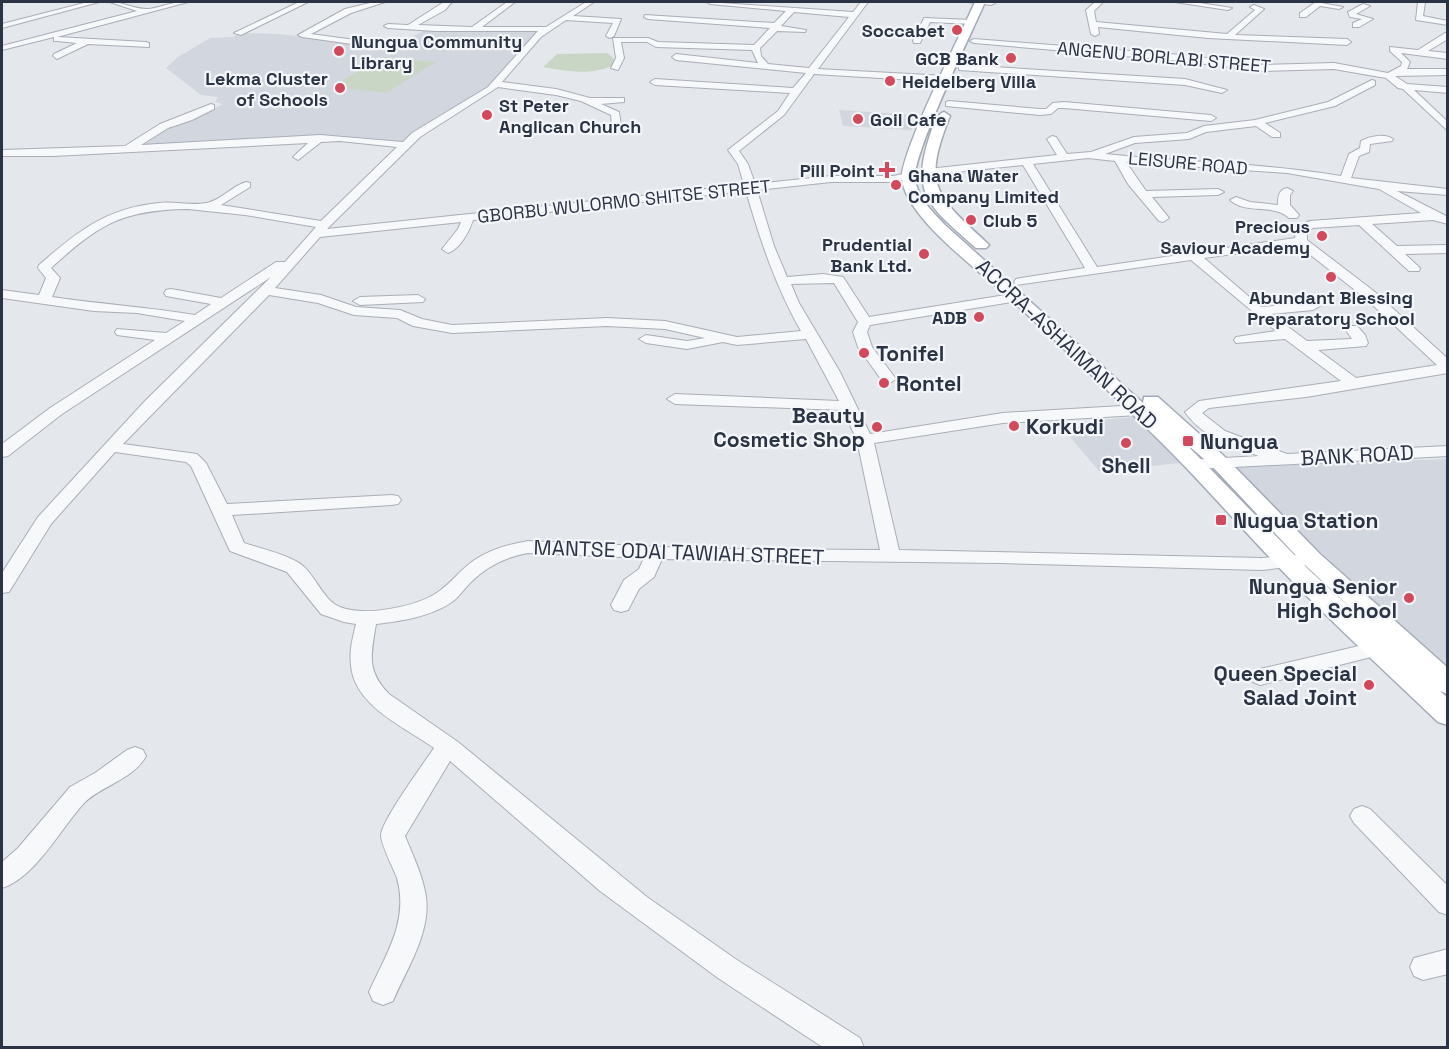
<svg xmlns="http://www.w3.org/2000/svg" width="1449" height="1049" font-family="'Space Grotesk',sans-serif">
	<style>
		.built { fill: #d2d6de }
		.green { fill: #c9d6c5 }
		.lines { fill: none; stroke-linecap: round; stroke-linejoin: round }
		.minor-casing { stroke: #a9aeb7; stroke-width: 2 }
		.major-casing { stroke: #a3abb8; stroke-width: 3 }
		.minor { fill: #f7f8fa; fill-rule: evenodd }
		.major { fill: #fff; fill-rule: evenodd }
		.poi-dot { fill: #d1495b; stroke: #f4f6f9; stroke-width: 2 }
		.labels { text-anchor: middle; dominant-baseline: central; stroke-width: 4.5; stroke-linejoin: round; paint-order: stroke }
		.far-poi-label { font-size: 18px; font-weight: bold; fill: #2b3445; stroke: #f4f6f9; text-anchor: end }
		.far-street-label { font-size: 18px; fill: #2b3445; stroke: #f4f6f9 }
		.street-label { font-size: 21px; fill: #2b3445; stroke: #f4f6f9 }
		.poi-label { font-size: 21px; font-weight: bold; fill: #2b3445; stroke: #f4f6f9; text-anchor: start }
	</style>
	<rect width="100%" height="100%" fill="#e4e7ec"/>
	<path class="built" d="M425,30H540L514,56L497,81L478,96L441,114L401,142L359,137H324L142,147L141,142L174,124L186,122L223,104L215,102L218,97L201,95L166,68L178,57L210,38L232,37L243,33L278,34L396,46Z
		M839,110L917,115L912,130L843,126Z
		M1135,417L1181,463L1099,471L1059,424Z
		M1447,459V665L1444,666L1298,531H1290L1228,467Z"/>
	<path class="green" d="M608,53L618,63C594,76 569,72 543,67L557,54Z
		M383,57L436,62L386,93L331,87Z"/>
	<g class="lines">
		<g class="minor-casing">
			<path id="minor" d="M88,2H99L2,28V24Z
				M110,2C123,2 136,10 149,9C162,7 174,1 188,2L57,37L146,42L149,43V47L88,44L57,59L53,56L54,54L77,43L57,41H54V37L2,50V46L137,11Z
				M299,2H308L241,35L234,33Z
				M374,2H385L351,13L311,34L392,45L396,48L395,50L302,37L298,35L345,9Z
				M444,2H452L445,10L418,25L472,27L507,2H515L482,27H546L586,2H594L573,16L621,19L614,36L610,38L606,36L613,23L566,20L541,37L502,82L556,89L590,98H624V102L601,104L619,112L621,126L612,128L611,115L581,101L556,95L498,87L420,137L327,229L744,185L738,164L728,150L778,111L790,93L655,85L650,82L655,79L793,88L806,73L676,60L672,57L676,54L758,63L752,50L656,47L647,42H621L624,58L618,70L611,68L616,58L613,38H648L658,42L754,45L770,28L648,19L644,17L645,15L774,23L786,11L710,4L707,2L853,12L861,2H868L818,69L947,76L952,79L947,82L814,74L784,115L739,151L748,164L755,184L831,176H893L928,169L1057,155L1047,139L1052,136L1056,137L1067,154L1091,152L1134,137L1187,133L1204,126L1255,120L1328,102L1372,80L1375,81V85L1335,106L1265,123L1280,133V137H1272L1256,126L1206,132L1189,139L1135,143L1105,154C1182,162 1263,163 1341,176L1349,154L1360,148L1361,141C1370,136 1385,133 1393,139L1392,141L1370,144L1369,152L1359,156L1351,178L1448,189V195L1397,191L1448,217V224L1433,220L1372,224L1397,246L1448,245V253L1405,254L1420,268L1419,271H1409L1359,225L1313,228L1307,232V240L1375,292L1448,359V373L1306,397L1209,408L1202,413L1225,431L1287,454L1448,446V456L1195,469L1189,468L1187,464L1189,460L1259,456C1232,446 1202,437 1185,412L1199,401L1341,381L1285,339L1236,343L1234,340L1236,337L1276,331L1191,260L1016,285L1014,282L1016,279L1021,278L1085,268L1023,165L928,175L893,182H831L757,190L774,246L787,277L823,274L843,277L869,317L1018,293L1025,297L1018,301L870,325L867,332L872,347L896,379L888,384L883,382L858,347L853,332L858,322L834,283L791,284L799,303L840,372L870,434L1003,413L1138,405L1146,410L1138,415L1003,423L874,443L899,550L1262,558L1300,555L1307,557L1309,561L1307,565L1262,570L1001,563L662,559L654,577L639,589L628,610L621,612L614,610L611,605L624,580L639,569L644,558L528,553C506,557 487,566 471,582C464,589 459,597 452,602C430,617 401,621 376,624C371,654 366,671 389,694L458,742L647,897L737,960L860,1038L864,1048H824L718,978L600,891L450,761L405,836C413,856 423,876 426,897C431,933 406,970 393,1001L383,1005L373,1001L369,992C386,954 409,921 397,878C393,867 381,845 381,835C382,820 424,763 434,748C405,727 354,706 351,665C349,651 353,637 356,624L344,622L321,614L287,572L230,551L191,466L186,462L115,452L51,524L9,592L2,593V573L38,517L145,401L271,277L62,414L8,456L2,457V444L50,408L155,340L117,335L115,332L117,329L166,333L185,321L137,313L94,311L2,298V290L39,295L46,278L38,268L39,265C78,231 107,208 159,203C174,201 191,206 206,203C220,201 232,186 246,182L250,183V187L221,205L321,221L397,147L340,141L321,142L298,160L293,157L308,143L53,156H2V150L125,146L160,124L211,104L214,105V109L192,120L168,128L141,145L320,135L403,142L412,133L488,87L538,31H436L388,28L384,26L388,24L408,25ZM794,12L849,17L809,68L768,64L761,56L760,48L777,31L805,32L806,30L781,26ZM1088,158L1115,161L1128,184L1159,221L1163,222L1169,218L1152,197L1218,195L1224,192L1218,189L1146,191L1126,162L1287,173L1379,189L1421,213L1310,221L1297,227L1295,238L1097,267L1033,164ZM746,191C760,240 776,287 801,331L737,337L665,321L607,318L452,325L422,319L400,310L356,307L321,295L275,288L320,237L461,222L458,229L442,249L448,253C460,249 469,232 473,220ZM188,209L245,215L316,227L285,262H276L221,298L171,289L166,290L164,293L166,296L211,304L195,315C147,307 100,304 52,297L60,278L51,268C99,224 122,210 188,209ZM1298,245L1365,298L1437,365L1356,378L1318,350L1366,346L1368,343L1365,335L1357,326H1347L1345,329L1352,339L1307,341L1271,314L1313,310L1320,306L1318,303L1261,307L1204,258ZM269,295L318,303L354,315L397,318L413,326L452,333L607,326L665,329L705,338L687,341L646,335L639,339L646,343L687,349L723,342L737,345L806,339L839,401L675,394L667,399L675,404L843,410L857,440L880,550L707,549L528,541C510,544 492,549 476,559C461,568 452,583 438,592C417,607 364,617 340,607C323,600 317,578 303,566C292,556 259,548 244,543L232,515L392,505L398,504L401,500L398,496L392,495L227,504L206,463L197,454L123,444Z
				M968,2H994L995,3L991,5Z
				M1095,2H1103L1094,11L1096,22L1227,34L1255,10L1250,7L1254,5L1264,9L1235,35L1347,39L1351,42L1347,45L1208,38L1098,27L1099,34L1095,36L1091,34L1086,10Z
				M1175,2H1193L1232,8L1228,10Z
				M1316,2L1343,7L1339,9L1320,6L1306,17H1300V13Z
				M1418,2H1425L1423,16L1448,21V25L1416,20Z
				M1363,4L1370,6L1356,14L1373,19L1359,27H1353V23L1362,19L1350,17L1348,12Z
				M924,18L972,20L976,22L972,24L930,22L920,43H914L913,41Z
				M1445,33H1448V39L1428,51L1448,53V59L1401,53L1410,62L1407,69H1448V75L1395,76L1407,84L1448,87V93L1414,90L1448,122V131L1403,89L1398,88L1386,78L1334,69L1264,71L1182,61L974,43L970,41L974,39L1182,55L1264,65L1334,63L1388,73L1401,66L1402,62L1390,51V47L1418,50Z
				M962,65L1185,79L1227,90L1222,93L1185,85L959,70V66Z
				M949,101L1040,109H1046L1053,103L1064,102L1211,115L1216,118L1211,121L1064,108H1058L1051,114L1040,115L946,106V102Z
				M1287,188L1293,191L1290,195V205L1299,215L1297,218H1289C1274,203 1246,215 1230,200L1236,197L1250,202L1278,205C1278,197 1278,190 1287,188Z
				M418,295L425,299L423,302L360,305L353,301L360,297Z
				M1376,642L1383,644L1386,649L1383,654L1260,685L1253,682L1249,677L1253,672L1260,669Z
				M135,747L143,750L146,756C134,779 101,786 84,803C61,828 35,878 2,888V862L18,848L70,787L95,773L127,750Z
				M1362,806L1370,809L1448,886V915L1439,912L1354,823L1350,816L1354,809Z
				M1448,949V974L1423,980L1414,976L1410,967L1414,958Z"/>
		</g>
		<g class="major-casing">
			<path id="major" d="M975,2H985C972,32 912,155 915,179C918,199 932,211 945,225L1143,403L1144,397H1158L1225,457L1320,554L1448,668V694L1440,691L1448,698V725L1438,722C1390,676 1340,630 1293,582C1249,537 1208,489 1164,445C1115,396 1064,349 1014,302C984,274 906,219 902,179C899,155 962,32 975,2ZM1181,439L1211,465L1304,564L1366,622L1309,570Z
				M944,112L950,116C922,185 935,195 986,242L989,245L986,248H976C933,209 909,197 930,135C933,127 935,115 944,112Z"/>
		</g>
		<use href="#minor" class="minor"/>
		<use href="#major" class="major"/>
	</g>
	<g class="poi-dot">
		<circle cx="957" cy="30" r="6"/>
		<circle cx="339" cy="51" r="6"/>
		<circle cx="1011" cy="58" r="6"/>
		<circle cx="890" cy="81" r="6"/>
		<circle cx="340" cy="88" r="6"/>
		<circle cx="487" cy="115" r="6"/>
		<circle cx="858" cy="119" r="6"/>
		<path d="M884 161h6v6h6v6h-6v6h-6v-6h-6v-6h6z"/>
		<circle cx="896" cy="185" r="6"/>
		<circle cx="971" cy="220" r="6"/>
		<circle cx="1322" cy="236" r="6"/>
		<circle cx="924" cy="254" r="6"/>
		<circle cx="1331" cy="277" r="6"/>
		<circle cx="979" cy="317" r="6"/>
		<circle cx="864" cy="353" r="6"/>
		<circle cx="884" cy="383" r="6"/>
		<circle cx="1014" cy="426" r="6"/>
		<circle cx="877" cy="427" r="6"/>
		<rect x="1182" y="435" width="12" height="12" rx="3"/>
		<circle cx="1126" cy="443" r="6"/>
		<rect x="1215" y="514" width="12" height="12" rx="3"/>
		<circle cx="1409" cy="598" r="6"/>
		<circle cx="1369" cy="685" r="6"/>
	</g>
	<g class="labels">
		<g class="far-poi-label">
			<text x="945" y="30">Soccabet</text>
			<text x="351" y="41" text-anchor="start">Nungua Community<tspan x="351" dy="21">Library</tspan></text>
			<text x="999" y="58">GCB Bank</text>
			<text x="328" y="78">Lekma Cluster<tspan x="328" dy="21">of Schools</tspan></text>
			<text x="902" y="81" text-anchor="start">Heidelberg Villa</text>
			<text x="499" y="105" text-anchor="start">St Peter<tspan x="499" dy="21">Anglican Church</tspan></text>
			<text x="870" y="119" text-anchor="start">Goil Cafe</text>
			<text x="875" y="170">Pill Point</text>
			<text x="908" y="175" text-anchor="start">Ghana Water<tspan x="908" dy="21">Company Limited</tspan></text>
			<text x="983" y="220" text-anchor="start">Club 5</text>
			<text x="1310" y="226">Precious<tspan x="1310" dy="21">Saviour Academy</tspan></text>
			<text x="912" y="244">Prudential<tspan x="912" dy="21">Bank Ltd.</tspan></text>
			<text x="1331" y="297" text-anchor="middle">Abundant Blessing<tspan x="1331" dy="21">Preparatory School</tspan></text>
			<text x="967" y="317">ADB</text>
		</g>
		<g class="far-street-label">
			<text transform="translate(1164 57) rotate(5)">ANGENU BORLABI STREET</text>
			<text transform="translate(1188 163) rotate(5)">LEISURE ROAD</text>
			<text transform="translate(624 201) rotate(-6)">GBORBU WULORMO SHITSE STREET</text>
		</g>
		<g class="street-label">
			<text transform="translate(1067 344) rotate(43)">ACCRA-ASHAIMAN ROAD</text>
			<text transform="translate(1357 455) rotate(-3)">BANK ROAD</text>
			<text transform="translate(679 552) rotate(2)">MANTSE ODAI TAWIAH STREET</text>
		</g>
		<g class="poi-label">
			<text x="876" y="353">Tonifel</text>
			<text x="896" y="383">Rontel</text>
			<text x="865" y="415" text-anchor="end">Beauty<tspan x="865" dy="24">Cosmetic Shop</tspan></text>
			<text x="1026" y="426">Korkudi</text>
			<text x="1200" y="441">Nungua</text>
			<text x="1126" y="465" text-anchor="middle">Shell</text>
			<text x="1233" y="520">Nugua Station</text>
			<text x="1397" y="586" text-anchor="end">Nungua Senior<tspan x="1397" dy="24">High School</tspan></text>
			<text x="1357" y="673" text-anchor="end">Queen Special<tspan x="1357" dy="24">Salad Joint</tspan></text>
		</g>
	</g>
	<rect width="1449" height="1049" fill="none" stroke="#2b3445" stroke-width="6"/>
</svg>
